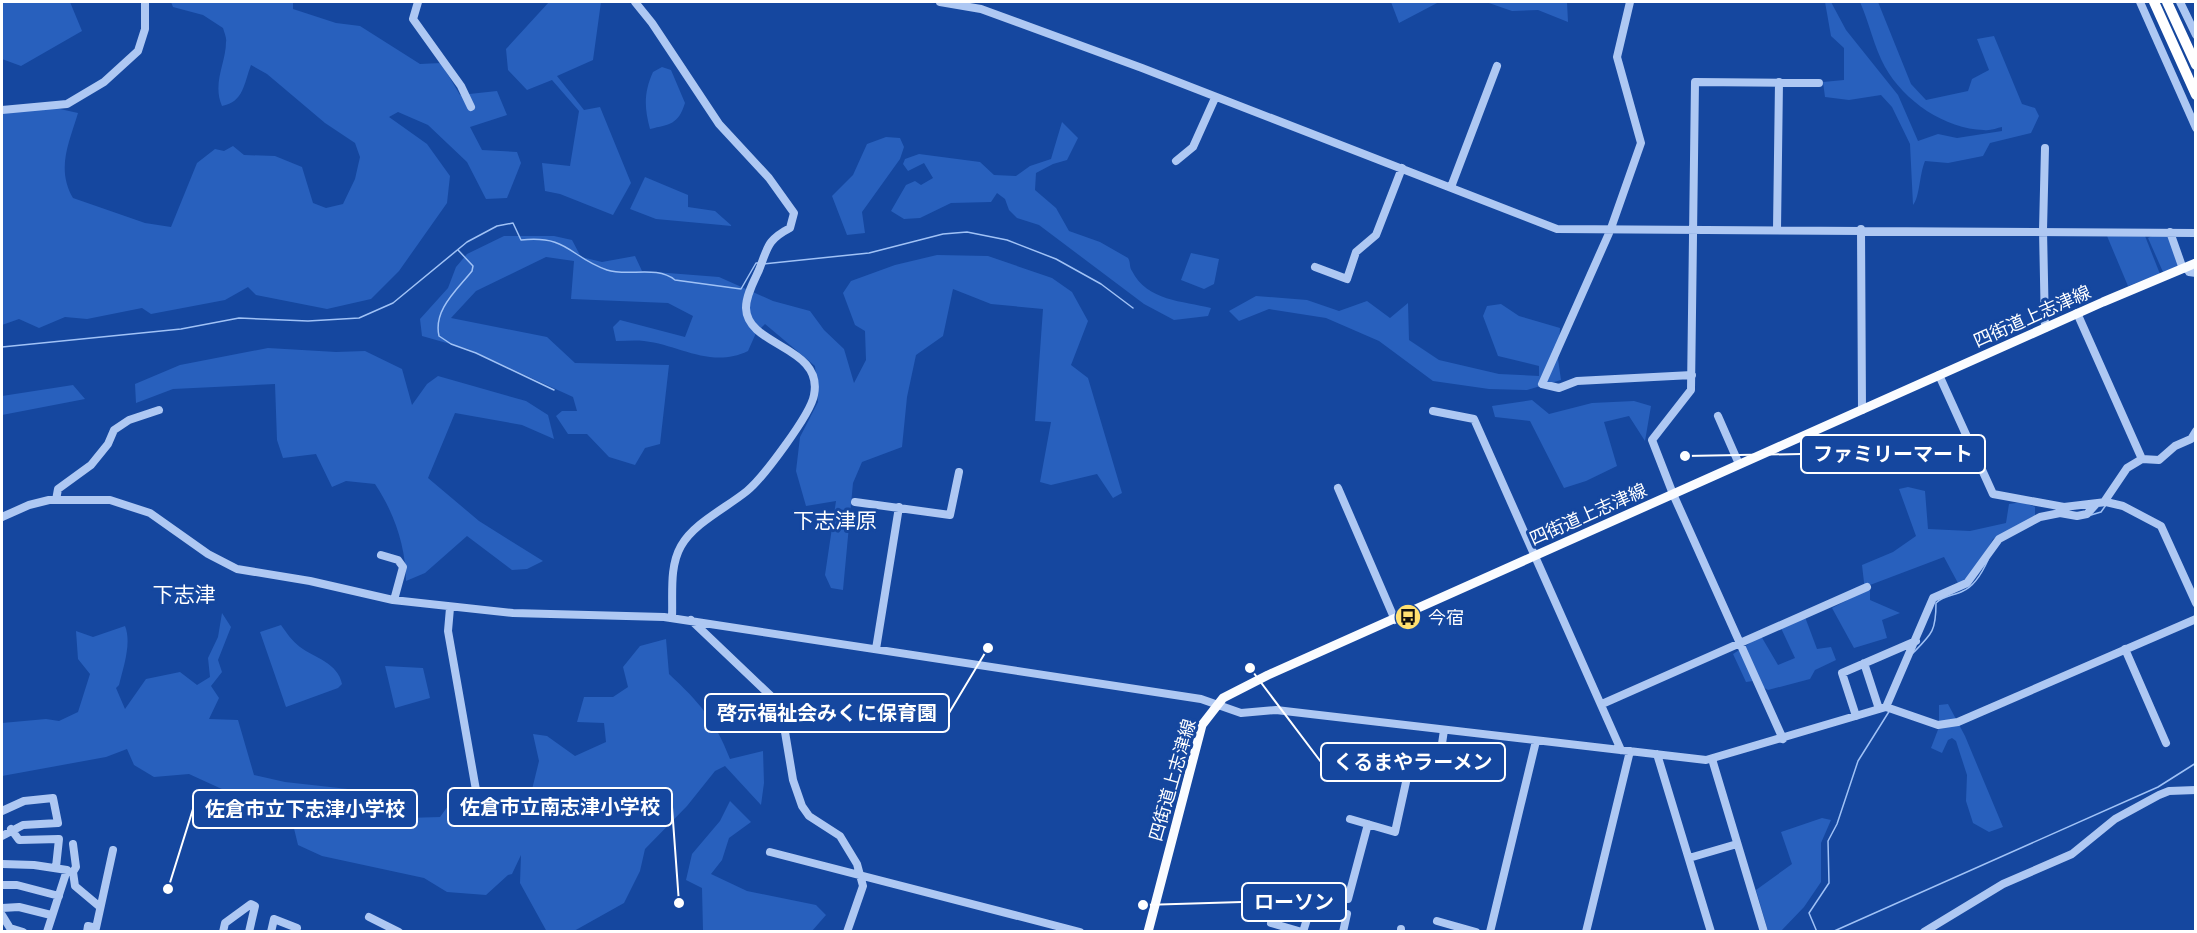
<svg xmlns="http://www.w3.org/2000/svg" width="2197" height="933" font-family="'IBM Plex Sans','Noto Sans JP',sans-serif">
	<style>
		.green { fill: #2860bd }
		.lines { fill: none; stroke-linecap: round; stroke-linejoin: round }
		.stream { stroke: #a0c2f6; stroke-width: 1.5 }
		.minor { stroke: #aec8f3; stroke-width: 8 }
		.major { stroke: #fafcff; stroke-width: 9 }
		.highway { stroke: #fff; stroke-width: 10 }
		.labels { text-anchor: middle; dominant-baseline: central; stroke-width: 6; stroke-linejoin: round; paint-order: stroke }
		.street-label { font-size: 18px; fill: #fff; stroke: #15479f }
		.poi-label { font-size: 18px; fill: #fff; stroke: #15479f; text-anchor: start }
		.quarter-label { font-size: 21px; fill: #fff; stroke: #15479f }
		.leader { fill: none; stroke: #fff; stroke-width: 2 }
		.callout-dot { fill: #fff; stroke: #15479f; stroke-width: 2 }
		.callout { fill: #15479f; stroke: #fff; stroke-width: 2 }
		.callout-label { font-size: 20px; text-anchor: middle; font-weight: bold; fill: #fff }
	</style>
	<rect width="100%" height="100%" fill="#15479f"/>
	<path class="green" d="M2,2H70L82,31L21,66L2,59Z
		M171,2H293V9L336,23L360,26L420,64L441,63L460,95L497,91L507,115L470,127L482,150L517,152L521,163L507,198L486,199L467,162L428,125L398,112L389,117L427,144L450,176L447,203L399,271L371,299L327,309L256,295L248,287L225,300L151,314L142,308L87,319L65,317L39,328L19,319L2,325V111L42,105L78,113C69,143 56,169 73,198L145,223L171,227L197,163L215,149L224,151L233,146L244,155L275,156L302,167L313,203L326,208L343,204L355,179L360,157L355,143L325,123L267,74L251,65C244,83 244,102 222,106C212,83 226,63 226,42C227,38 224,32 223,28L203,15L173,7Z
		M549,2H601L593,60L557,76L584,110L600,107L631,183L613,215L560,194L545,191L542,163L570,166L579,111L552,80L527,90L508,70L506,49Z
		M1391,2H1439L1399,23Z
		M1486,2H1567L1568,22L1538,10L1512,11Z
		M1825,2H1831L1846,30L1898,95L1918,141L1938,134L1957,138L2002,131V127C1997,128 1990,131 1984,130C1945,129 1904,101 1885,67C1874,47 1869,22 1860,2H1878L1911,84L1926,100L1968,91L1972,79L1989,70L1977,39L1994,36L2022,104L2035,108L2039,116L2031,133L1990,143L1983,156L1948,163L1925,161C1919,176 1920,196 1913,205L1910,144L1892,107L1881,95L1849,100L1825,97L1823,82L1844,80V48L1831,36Z
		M662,67L671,70L685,103C678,125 670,124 650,129C644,107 644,92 653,72Z
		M1062,122L1078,138L1067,160L1053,164L1036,173L1035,190L1056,208L1069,231L1100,242L1128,258C1131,263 1129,267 1132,271C1147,301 1183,301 1211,308L1208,316L1174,320L1144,304L1039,225L1017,218L1009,210L1005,199L997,193L991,202L951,203L920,218L904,219L891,211L906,185L915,181L921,185L933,178L924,163L908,171L903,164L905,159L919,154L980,162L994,175L1016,176L1030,166L1051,159Z
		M886,137L900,138L904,147L900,159L862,212L865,233L847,235L832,196L853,175L867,144Z
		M645,177L688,195V207L715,211L732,226L656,219L630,209Z
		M2156,234H2167L2179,266L2163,272L2148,238Z
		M504,236H554L572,240L581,257L602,262L635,256L642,271L719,277L773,301L810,311L824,330L844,349L854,383L866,360L865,331L855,325L843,293L851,281L895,265L937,255L988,256L1052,278L1072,292L1088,321L1071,365L1088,378L1122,493L1113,498L1097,474L1051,485L1040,482L1051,422L1035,421L1043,309L991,304L953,289L943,336L916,355L907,397L902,447L862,462L853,483L843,590L831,588L825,575L836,501L806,506L796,471L800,437L818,402L815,366L765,324L756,333L748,351C711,369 680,345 644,341C635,340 625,341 616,341L613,327L620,320L685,337L693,316L668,303L571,299L574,261L546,257L476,291L451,318L547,337L575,363L669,365L660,444L645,448L635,465L609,457L587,434H568L556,416L562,411H577L573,397L468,349L422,336L420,319L448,288L456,267L467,254Z
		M2107,236H2145L2160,274L2128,286Z
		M1191,253L1219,259L1214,284L1204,289L1181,280Z
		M1256,296L1307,300L1339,311L1367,301L1390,318L1408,303L1409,340L1439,360L1499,374L1539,376V366L1498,356L1483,316L1487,306L1501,304L1519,316L1560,328L1558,359L1561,380L1527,390L1489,389L1433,381L1379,341L1326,318L1269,309L1239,321L1229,311Z
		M268,348L336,352L365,351L402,369L412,405L427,384L438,376L526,401L548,415L554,439L522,425L455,413L428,478L479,521L543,561L527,569L512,570L467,536L425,573L406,581C406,547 394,512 375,484L346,481L332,487L316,454L283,458L277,440L275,384L173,389L136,403L135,384L180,365Z
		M73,385L85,399L2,415V396Z
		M1532,400L1549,414L1592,403L1634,401L1651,406L1645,441L1629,416L1604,422L1617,466L1586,481L1564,488L1530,421L1495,417L1492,406Z
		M1908,487L1925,491L1928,529L1970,531L2006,523L2009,504L2022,502L2035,507V517L1993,539L1976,570L1959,585L1944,557L1870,585V600L1900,613L1882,620L1887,638L1854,648L1832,608L1865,591L1862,565L1893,552L1916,536L1899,489Z
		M222,613L231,627L218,660L222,672L211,686L219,698L209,719L238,720L254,775L285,782L375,792L397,813L407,818L440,817L448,806L447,795L485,797L495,795L515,813L527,810L539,761L533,734L547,736L575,756L606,742L604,723L577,722L584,697H613L628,687L623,667L640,646L666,639L669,674C699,702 715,720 730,759L763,751L764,783L761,805L725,766L715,771L687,806L645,849L640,871L624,903L574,931L547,932L520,883L521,855L512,874L508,875L486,895L447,892L424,878L322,856L298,845L291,816L248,801L189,774L154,777L134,765L127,749L106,757L2,776V723L46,719L59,721L78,712L90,674L78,659L76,631L93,637L125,626C132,643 123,668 119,685L116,688L125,709L146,679L180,672L197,685L210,677L208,658L218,637Z
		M1805,617L1817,649L1831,647L1836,660L1815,670L1810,679L1768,690L1753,681L1746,682L1733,654L1761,636L1778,665L1795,658L1780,626Z
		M281,625C286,632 292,641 300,647C315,658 338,663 342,684L338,688L286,707L260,632Z
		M385,666L423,668L430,698L395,708Z
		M1948,704L1965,736L2003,827L1989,832L1973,823L1966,801L1967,775L1956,741L1952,738L1948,740L1942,753L1931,748L1939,727V705Z
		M730,801L751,822L729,838L722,860L711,874L747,891L816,905L826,915L812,931H703L702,888L686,880L692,854L720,821Z
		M1822,818L1831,820L1821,843V882L1804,907L1781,931H1768L1756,890L1792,864L1781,832Z"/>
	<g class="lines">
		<path class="stream" d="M458,250L473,266L472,271C457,290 433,310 439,336L451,344L476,353L554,390
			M763,264L869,253L943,234L967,232L1007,240L1056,259L1101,284L1133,308
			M2,347L181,329L239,318L308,321L359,318L393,303L467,242L497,226L513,223L521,240C569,235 569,257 607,270C628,277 656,265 675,280L741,289L756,263H758
			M2091,515L2101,512L2106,505
			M1913,653C1932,634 1936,631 1936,603C1944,595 1954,596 1963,591C1975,586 1983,571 1988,560
			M1817,932L1809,913L1829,883L1828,841L1837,824L1858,761L1890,710
			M1832,932L2158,787L2196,763"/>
		<path class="minor" d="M418,2L413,19L461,86L471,107
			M635,2L652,23L719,124L769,178L794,213L790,228C767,240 768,247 759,270C754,281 746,295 746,308C747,347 824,346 814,395C811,414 762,479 747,491C726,508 694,523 681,546C669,567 673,595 672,618
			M940,2L981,9L1142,68L1557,229L2196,233
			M1630,2L1617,57L1641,143L1610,231L1542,384L1559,388L1577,381L1692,375
			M2140,2L2196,128
			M2180,2L2196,35
			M2,110L67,104L104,82L138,51L145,29V2
			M2045,148L2043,230L2045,328
			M1176,161L1193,147L1215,98
			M1451,187L1497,66
			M1777,229L1779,82
			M1861,229L1862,410
			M2170,232L2183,269
			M1315,267L1347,279L1356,252L1376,235L1402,168
			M2187,267L2189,272L2196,273
			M2077,313L2142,459
			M1939,375L1993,494L2064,507L2106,502L2123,506L2161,526L2196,603
			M1433,411L1474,419L1621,750
			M1718,416L1739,464
			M1338,488L1395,620
			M56,500L58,489L91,465L108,444L114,430L129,420L159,410
			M855,502L950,515L959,472
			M2104,502L2127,468L2142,459L2159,460L2175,446L2191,439L2196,431
			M2,517L29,505L49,500H110L150,513L208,554L237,569L310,581L393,600L513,613L664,617L1201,699L1241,713L1276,710L1706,760L1886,707L1938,725L1958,722L2196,619
			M381,555L398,560L403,567L394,600
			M450,608L448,631L476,790
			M691,620L774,699L783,720L793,780L802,806L809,816L840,836L857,864L863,886L847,932
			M876,649L899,507
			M2125,649L2166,743
			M1864,663L1879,709
			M1602,704L1867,587
			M1886,707L1933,598L1967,583L1999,539L2040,517L2060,513L2077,516L2087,514L2096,504
			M1856,716L1842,673L1916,641
			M1783,739L1673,494L1652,440L1691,390L1695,82L1819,83
			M1657,754L1711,932
			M1712,759L1764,932
			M2,811L24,801L53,798L58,823L23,825L2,836
			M1350,819L1395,832L1408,773L1437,778L1444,730
			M11,829L19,840L59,839L56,867
			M73,844L76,867L73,872L75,886L100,907
			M770,852L1080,932
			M1689,858L1737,844
			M2,864L34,865L67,870L47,932
			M2,885H17L59,896
			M2,908L19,907L51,915
			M2,915L10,928L23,932
			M369,917L399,932
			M1437,921L1476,932
			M1271,923L1302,932
			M87,932L88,926L96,928L113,850
			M223,932L225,923L251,904L255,906L249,932
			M271,932L274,919L297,928L296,932
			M1303,932L1311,906L1318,900L1348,899L1368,824
			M1343,932L1347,914
			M1401,932V929
			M1490,932L1536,741
			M1586,932L1630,751
			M1924,932L2003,884L2072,854L2115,819L2159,795L2169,791L2196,790"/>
		<path class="major" d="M1148,932L1202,725L1223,698L1268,675L2103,302L2196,263"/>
		<path class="highway" d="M2154,2L2196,95
			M2167,2L2196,65"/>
	</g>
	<defs>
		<g id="bus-disc" transform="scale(1.35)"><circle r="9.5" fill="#ffe070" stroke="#15479f"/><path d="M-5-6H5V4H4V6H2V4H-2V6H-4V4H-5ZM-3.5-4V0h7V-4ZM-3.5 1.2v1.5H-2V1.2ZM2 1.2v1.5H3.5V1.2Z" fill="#111"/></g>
	</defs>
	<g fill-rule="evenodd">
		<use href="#bus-disc" x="1408" y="617"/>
	</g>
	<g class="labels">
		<g class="street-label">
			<text transform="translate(2032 316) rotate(-24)">四街道上志津線</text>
			<text transform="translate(1588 514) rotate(-24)">四街道上志津線</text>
			<text transform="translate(1172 780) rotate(-74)">四街道上志津線</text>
		</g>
		<g class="poi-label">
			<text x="1428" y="617">今宿</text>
		</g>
		<g class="quarter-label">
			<text x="835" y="520">下志津原</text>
			<text x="184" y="594">下志津</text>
		</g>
	</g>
	<path class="leader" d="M1685 456L1801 454M988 648L949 713M1250 668L1321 762M679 903L672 807M168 889L193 809M1143 905L1242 902"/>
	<g class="callout-dot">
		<circle cx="1685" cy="456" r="6"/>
		<circle cx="988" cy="648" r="6"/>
		<circle cx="1250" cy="668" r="6"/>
		<circle cx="679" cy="903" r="6"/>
		<circle cx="168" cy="889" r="6"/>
		<circle cx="1143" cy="905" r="6"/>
	</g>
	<g class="callout">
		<rect x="1801" y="435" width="184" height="38" rx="6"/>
		<rect x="705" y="694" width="244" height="38" rx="6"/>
		<rect x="1321" y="743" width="184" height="38" rx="6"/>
		<rect x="448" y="788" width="224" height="38" rx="6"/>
		<rect x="193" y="790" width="224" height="38" rx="6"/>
		<rect x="1242" y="883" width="104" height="38" rx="6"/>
	</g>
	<g class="callout-label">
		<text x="1893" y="461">ファミリーマート</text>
		<text x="827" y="720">啓示福祉会みくに保育園</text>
		<text x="1413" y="769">くるまやラーメン</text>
		<text x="560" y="814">佐倉市立南志津小学校</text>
		<text x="305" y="816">佐倉市立下志津小学校</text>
		<text x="1294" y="909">ローソン</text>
	</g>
	<rect width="2197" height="933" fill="none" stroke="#ffffff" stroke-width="6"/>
</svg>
